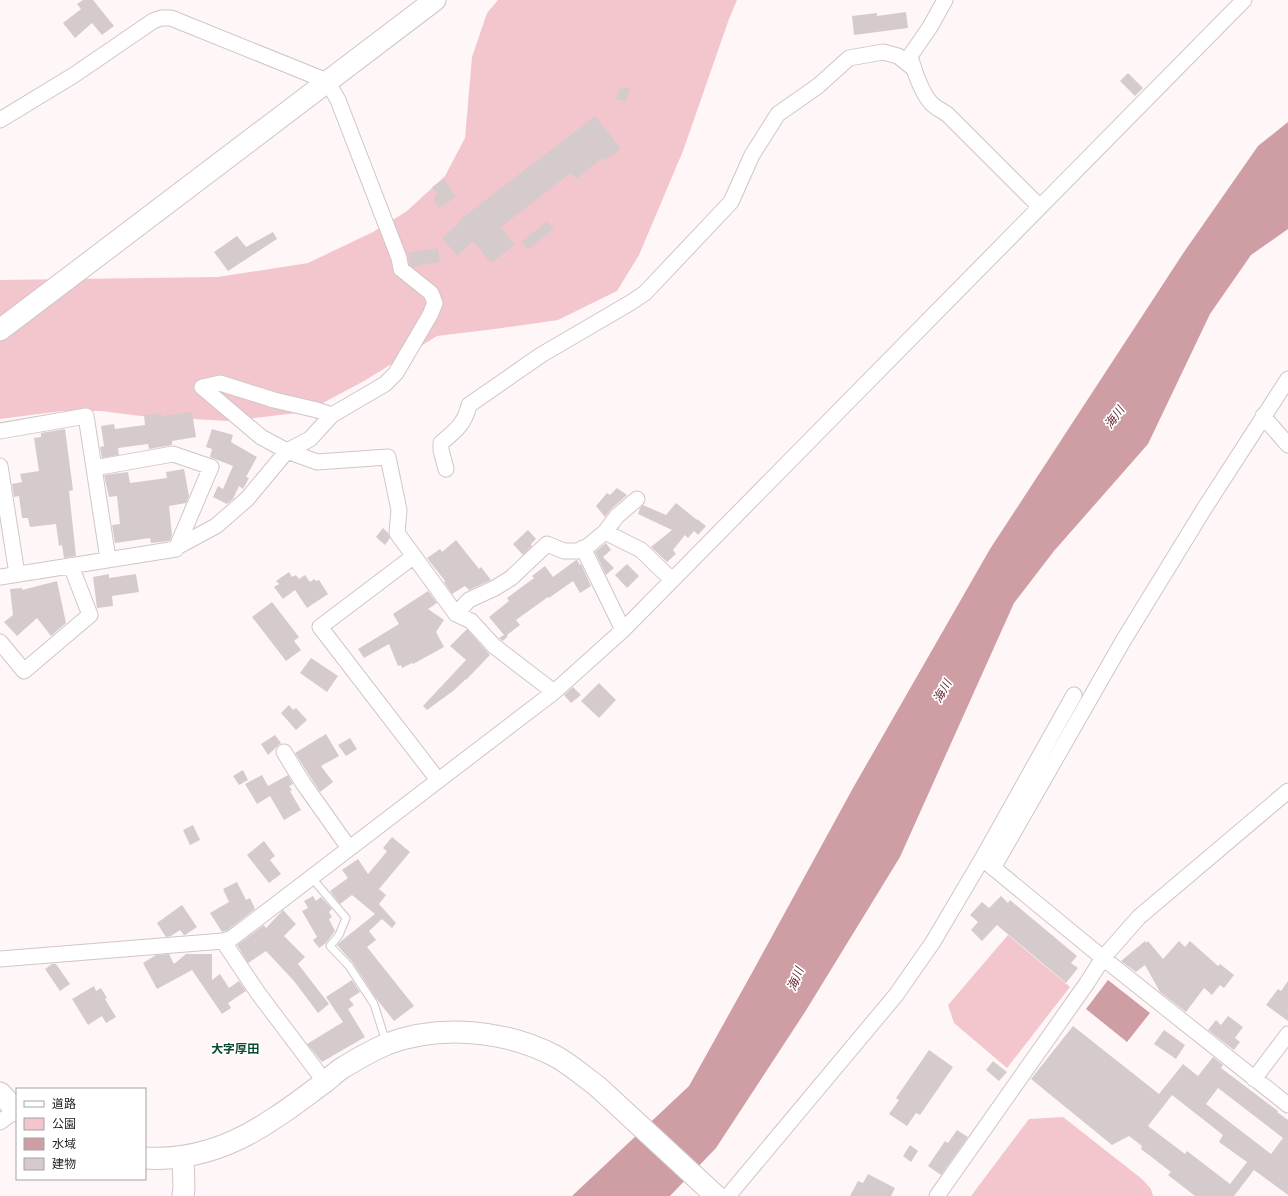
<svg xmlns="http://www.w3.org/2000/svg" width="1288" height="1196" font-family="Mulish,'Noto Sans JP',sans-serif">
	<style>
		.green { fill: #f3c6cd }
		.water { fill: #cf9ea5 }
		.building { fill: #d6cbcc; fill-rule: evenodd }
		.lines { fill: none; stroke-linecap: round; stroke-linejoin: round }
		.lane-casing { stroke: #d0c5c7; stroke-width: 9 }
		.street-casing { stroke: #d0c5c7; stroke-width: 17 }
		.secondary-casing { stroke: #d0c5c7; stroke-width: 23 }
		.lane { stroke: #fff; stroke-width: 7 }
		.street { stroke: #fff; stroke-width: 15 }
		.secondary { stroke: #fff; stroke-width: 21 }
		.labels { text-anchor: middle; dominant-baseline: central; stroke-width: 3.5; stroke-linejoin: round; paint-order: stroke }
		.water-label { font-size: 12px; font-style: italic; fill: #692b39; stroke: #fff }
		.neighbourhood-label { font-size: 12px; font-weight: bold; fill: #084a2d; stroke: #fff }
	</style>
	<rect width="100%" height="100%" fill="#fff6f7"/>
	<path class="green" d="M498,0H737L729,19L683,151L639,255L617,291L558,320L495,329L437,336L364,381L306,412L228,421L141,416L101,411H62L0,419V280L218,277L308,263L373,232L407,211L445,176L465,138L472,57L487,13Z
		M1008,935L1070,987L1007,1068L954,1023L948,1005Z
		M1063,1117L1142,1179L1151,1189L1153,1196H971L1029,1119Z"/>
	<path class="water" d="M1288,122V229L1251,255L1210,314L1148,444L1054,551L1014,603L900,857L805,1012L716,1148L670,1196H572L689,1086L753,971L853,788L990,549L1184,252L1258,146Z
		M1108,980L1150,1013L1127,1042L1086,1009Z"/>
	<path class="building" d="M83,0H93L114,26L102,35L92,23L75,38L63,23L81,9L77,4Z
		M906,12L908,28L854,35L852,16L877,13V16Z
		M1128,73L1143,88L1135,96L1120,81Z
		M620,87L630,88L626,101L616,100Z
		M595,116L621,149L604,161L602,158L577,179L571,173L501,227L515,245L491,263L473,241L457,256L442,238L459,223L458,221Z
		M444,179L456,197L439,208L433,198L437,195L432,187Z
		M547,221L554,229L528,250L521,242Z
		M273,232L277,239L228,271L214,252L237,236L246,247Z
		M438,248L440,262L413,267L411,266L408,253Z
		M192,412L196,437L172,441V445L149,449L148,444L118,448L119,455L102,458L100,447L104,446L101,426L114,424L115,429L145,425L144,415L161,413L162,416Z
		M65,429L73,490L69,491L76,556L64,558L62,545L59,546L56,524L30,527L28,518H22L19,496L14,497L12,484L22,482L20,474L39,471L34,438L41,437V433Z
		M212,429L233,435L231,442L257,457L246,477L249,478L243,489L239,486L233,499L227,504L213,497L218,486L223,489L233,466L210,457L212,449L206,447Z
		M184,469L189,496L186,503L169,506L172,535L170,541L151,543L150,538L115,543L112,525L120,524L117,496L109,497L104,475L128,472L130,483L167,478L166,472Z
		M617,488L627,495L611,509L605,517L596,506L607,493L610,495Z
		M676,503L697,520V519L706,526L698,535L694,531L688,538L685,535L673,550L676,554L667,562L651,547L672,530L638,514L640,508L643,505L666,515Z
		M383,528L388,533L390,538L385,545L376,537Z
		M528,530L536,539L531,544L532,546L523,555L513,544Z
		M456,540L479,569L481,567L491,580L469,590L465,586L452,594L444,582L445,581L427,558L440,549L442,552Z
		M606,543L611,550L603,557L614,568L606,575L595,552Z
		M576,560H577L580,565L581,564L591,586L580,593L573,581L549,598L548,597L516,620L520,625L507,635L508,636L503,641L500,639L499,638L504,635L489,617L509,601L507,598L534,578L532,576L545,566L553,577Z
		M627,564L639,576L627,588L615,575Z
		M289,572L292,577L296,575L299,579L305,575L310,582L314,579L316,581L319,580L328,594L307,608L295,590L283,599L274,587L279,584L276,581Z
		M109,574V578L136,574L139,592L112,596L113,606L97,608L93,577Z
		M57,581L66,623L51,636L37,618L17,636L4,622L13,615L10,589L22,588V590Z
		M428,591L437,603L428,609L444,620L436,632L444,647L413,664L412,663L402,668L401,665L398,666L389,644L364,658L358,649L399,624L393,614Z
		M272,602L299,637L294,641L301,650L286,661L252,617Z
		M467,629L490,655L466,680V679L453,691L427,710L423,706L466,660L450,646Z
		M311,658L338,676L327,692L300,673Z
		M599,683L616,700L599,718L581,701Z
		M573,687L581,695L571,703L564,695Z
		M289,705L293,710L296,708L307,720L296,730L281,713Z
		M326,734L339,756L321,766L333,782L320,792L295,753Z
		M275,735L281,743L268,755L261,744Z
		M350,738L357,749L346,756L338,745Z
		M243,770L248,780L239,785L233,776Z
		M262,775L268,786L288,775L293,784L289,786L292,790L290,791L301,810L284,820L270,796L257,804L245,784Z
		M193,825L200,840L190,845L183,830Z
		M392,837L410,852L379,889L386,895L379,904L396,923L392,928L382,919L369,931L376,940L367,947L414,1006L394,1021L375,997L353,963L337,945L340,942L375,914L352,895L340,904L330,891L348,878L342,870L358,859L368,874L384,855L387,851L383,848Z
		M264,841L275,856L270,860L281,874L269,883L247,855Z
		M237,882L246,900L250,898L255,909L228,930L222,932L210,913L229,902L223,889Z
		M313,896L316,901L321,897L332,909L329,912L332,917L329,919L335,931L326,943L319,948L313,940L317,937L302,911L308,908L304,901Z
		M1001,896L1008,903L1010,900L1077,956L1071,963L1078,968L1066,983L997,925L982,941L971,930L978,922L970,915L982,902L989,908Z
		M182,905L197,927L185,935H184L180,930L171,936L166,937L157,923Z
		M283,910L296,924L284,936L305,957L298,964L329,1004L318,1013L294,981L266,951L248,963L237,945L264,925L266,928Z
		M1145,941L1146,943L1148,941L1163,959L1179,941L1185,947L1190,941L1218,966L1220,964L1234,975L1224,988L1220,985L1212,995L1204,988L1186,1012L1160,992L1145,965L1136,972L1121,961Z
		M169,954L174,964L186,954H212V980L220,974L229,988L239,981L246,991L228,1003L231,1008L222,1014L192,970L157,989L143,963L156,955Z
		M52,964H56L70,984L60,991L45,969Z
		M352,980L360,992L349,999L354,1005L348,1009L365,1037L322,1062L307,1044L343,1022L326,997Z
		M1288,981V1021L1266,1005L1278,989L1281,991Z
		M94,986L96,991L101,988L107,998L105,999L116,1017L106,1023L102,1016L88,1025L72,999Z
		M1228,1016L1243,1027L1235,1038L1240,1042L1234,1050L1208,1030L1216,1020L1221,1025Z
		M1073,1026L1159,1094L1183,1064L1198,1076L1213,1057L1223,1065L1221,1068L1278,1111L1277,1112L1288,1120V1195L1254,1170L1234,1196H1195L1168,1175L1171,1172L1141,1149L1142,1146L1129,1136L1112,1145L1031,1079ZM1218,1088L1283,1138L1271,1154L1206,1104ZM1172,1095L1223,1135L1219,1142L1247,1162L1230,1184L1187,1151L1185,1154L1148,1126Z
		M1164,1030L1185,1045L1176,1059L1154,1044Z
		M929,1050L953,1067L920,1115L916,1113L907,1126L889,1114L899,1100L896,1098Z
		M993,1061L1007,1072L999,1081L986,1070Z
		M957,1130L968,1137L941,1175L928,1166L945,1141L948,1143Z
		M910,1145L918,1151L911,1162L903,1156Z
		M868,1174L895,1188L891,1196H850L858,1181L863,1183Z"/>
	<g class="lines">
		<g class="lane-casing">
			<path id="lane" d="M311,877L346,918L339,935L330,946L349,966L374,1004L386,1042"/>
		</g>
		<g class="street-casing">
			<path id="street" d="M945,0L930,27L910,56C914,70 921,93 932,104C936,108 943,111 948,115L1040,207
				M0,120L74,75L153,21L161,18H171L327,81L338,100L399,258L401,269L431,293L435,303L430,315L396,373L385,384L332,415L317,410L274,400L220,383L202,387L261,437L287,451L317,462L388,457L399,510L397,533L456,614L471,621L494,646L554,692
				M1263,416L1288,445
				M0,431L86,416L108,559
				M0,466L17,574
				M446,469L441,450V443C455,431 465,424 469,405L541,355L630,303L645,293L731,202L752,155L778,114L818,86L849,58L883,52L898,56L913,68
				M605,532L641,550L672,580
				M177,547L216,526L247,499L287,451L310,439L332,415
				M583,548L623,630
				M414,556L320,627L438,780
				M0,577L176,549L211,467L173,454L94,468
				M456,614L469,600L495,588L511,578L547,544L564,551H578L588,546L605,532L617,516L637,499
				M0,642L24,671L90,615L71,566
				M284,752L303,783L349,848
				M985,861L1103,958L1288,1105
				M993,868L1123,641L1204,509L1288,379
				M223,941L258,993L325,1082
				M0,959L223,941L232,938L554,692L623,630L1244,0
				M1254,1079L1288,1034
				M0,1122L16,1110
				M728,1196L896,995L933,942L982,859L1074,695
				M937,1196L1087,983L1103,958L1139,917L1288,791"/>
		</g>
		<g class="secondary-casing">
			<path id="secondary" d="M0,330L435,0
				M0,1093L17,1111
				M145,1158C191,1161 235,1145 273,1119C291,1108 308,1094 325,1082C331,1077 337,1071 344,1067C357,1059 373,1050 387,1044C440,1024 505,1030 555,1056C570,1064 583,1076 597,1086L716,1196
				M183,1196L184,1188L183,1157"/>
		</g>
		<use href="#lane" class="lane"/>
		<use href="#street" class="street"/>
		<use href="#secondary" class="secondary"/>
	</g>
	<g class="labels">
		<g class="water-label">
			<text transform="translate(1114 417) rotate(-54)">海川</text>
			<text transform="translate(942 691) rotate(-61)">海川</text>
			<text transform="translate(795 979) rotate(-68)">海川</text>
		</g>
		<g class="neighbourhood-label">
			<text x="235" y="1048">大字厚田</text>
		</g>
	</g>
	<rect x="16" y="1088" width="130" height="92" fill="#ffffff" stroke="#a5a4a4"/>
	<rect x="24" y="1101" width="20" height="6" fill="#ffffff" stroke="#a5a4a4"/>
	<text x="52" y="1108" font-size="12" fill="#1f1b1b">道路</text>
	<rect x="24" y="1118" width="20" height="12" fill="#f3c6cd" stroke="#a5a4a4"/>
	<text x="52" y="1128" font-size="12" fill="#1f1b1b">公園</text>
	<rect x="24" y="1138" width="20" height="12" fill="#cf9ea5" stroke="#a5a4a4"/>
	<text x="52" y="1148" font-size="12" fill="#1f1b1b">水域</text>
	<rect x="24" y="1158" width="20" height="12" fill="#d6cbcc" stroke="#a5a4a4"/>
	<text x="52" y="1168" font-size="12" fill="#1f1b1b">建物</text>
</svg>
